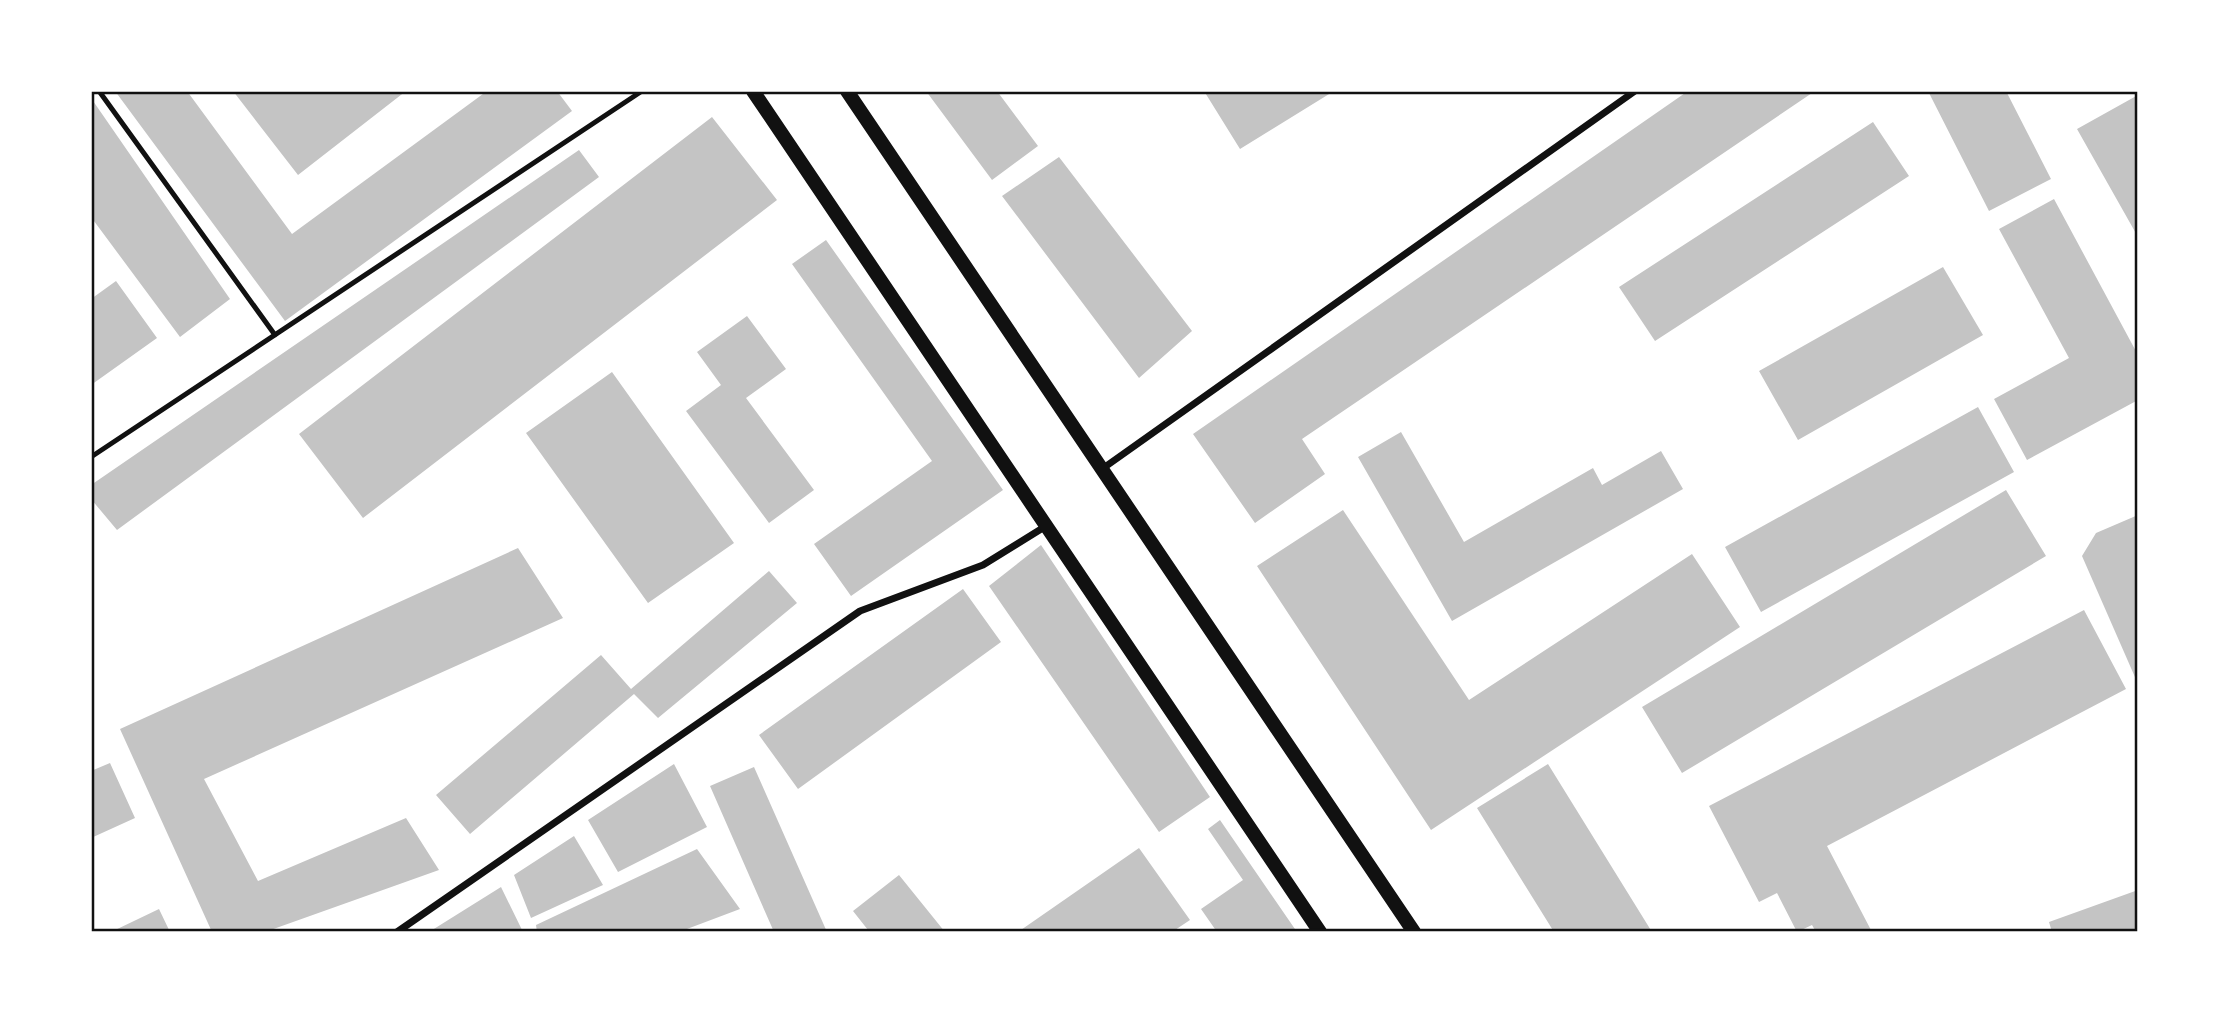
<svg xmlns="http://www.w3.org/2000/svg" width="2229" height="1023" font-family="'DejaVu Sans',sans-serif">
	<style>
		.building { fill: #c4c4c4 }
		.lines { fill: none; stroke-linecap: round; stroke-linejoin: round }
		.service { stroke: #111; stroke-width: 5 }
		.minor { stroke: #111; stroke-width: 7 }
		.secondary { stroke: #111; stroke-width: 14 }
		.neatline { fill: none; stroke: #111; stroke-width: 2.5 }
	</style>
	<rect width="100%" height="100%" fill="#fff"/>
	<path class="building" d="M115,91H187L292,234L487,91H557L572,111L285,321Z
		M233,91H406L298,175Z
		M926,91H997L1038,146L992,180Z
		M1204,91H1334L1240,149Z
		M1688,91H1815L1302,439L1325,474L1255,523L1193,434Z
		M1928,91H2006L2051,179L1989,211Z
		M2138,95V237L2077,129Z
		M91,98L230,299L180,337L91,217Z
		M712,117L777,200L363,518L299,434Z
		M1873,122L1909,176L1655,341L1619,287Z
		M579,150L599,177L117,530L91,499V485Z
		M1059,157L1192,331L1139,378L1002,196Z
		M2054,199L2138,355V400L2027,460L1994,399L2069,358L1999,229Z
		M826,240L1003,490L851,596L814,544L932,461L792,264Z
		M1943,267L1983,335L1798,440L1759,371Z
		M116,281L157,338L91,385V299Z
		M747,316L786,369L746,398L814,490L769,523L686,411L721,385L697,352Z
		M612,372L734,543L648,603L526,433Z
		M1978,407L2014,472L1761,612L1725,547Z
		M1401,432L1464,542L1593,468L1602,485L1661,451L1683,489L1452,621L1358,457Z
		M2006,490L2046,556L1682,773L1642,707Z
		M1343,510L1469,700L1692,554L1740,627L1431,830L1257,566Z
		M2138,515V684L2082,556L2096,533Z
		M1041,545L1210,797L1159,832L989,586Z
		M518,548L563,618L204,779L258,881L406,818L439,870L265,932H212L120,729Z
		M769,571L797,603L658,718L634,694L470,834L436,795L601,655L631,689Z
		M963,589L1001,642L798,789L759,735Z
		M2084,610L2126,689L1827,846L1872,932H1816L1812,925L1797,932L1777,893L1759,902L1709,806Z
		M110,763L135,818L91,838V771Z
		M674,764L707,827L618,872L588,820Z
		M1548,764L1652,932H1554L1477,808Z
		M754,767L827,932H774L710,786Z
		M1220,820L1297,932H1217L1201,909L1243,880L1208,829Z
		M574,836L603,885L531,918L514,875Z
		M1139,848L1190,920L1172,932H1018Z
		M697,849L740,909L679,932H537L536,925Z
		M899,875L945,932H865L868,930L853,911Z
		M501,887L523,932H429Z
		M2138,890V932H2052L2049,922Z
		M159,909L170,932H111Z"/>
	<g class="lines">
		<path class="service" d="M99,91L275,335
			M91,457L642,91"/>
		<path class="minor" d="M1102,469L1635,91
			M397,932L860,611L983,565L1046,526"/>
		<path class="secondary" d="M753,91L1320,932
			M847,91L1414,932"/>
	</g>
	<rect width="2229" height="1023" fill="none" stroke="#ffffff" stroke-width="186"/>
	<rect x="93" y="93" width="2043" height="837" class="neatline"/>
</svg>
